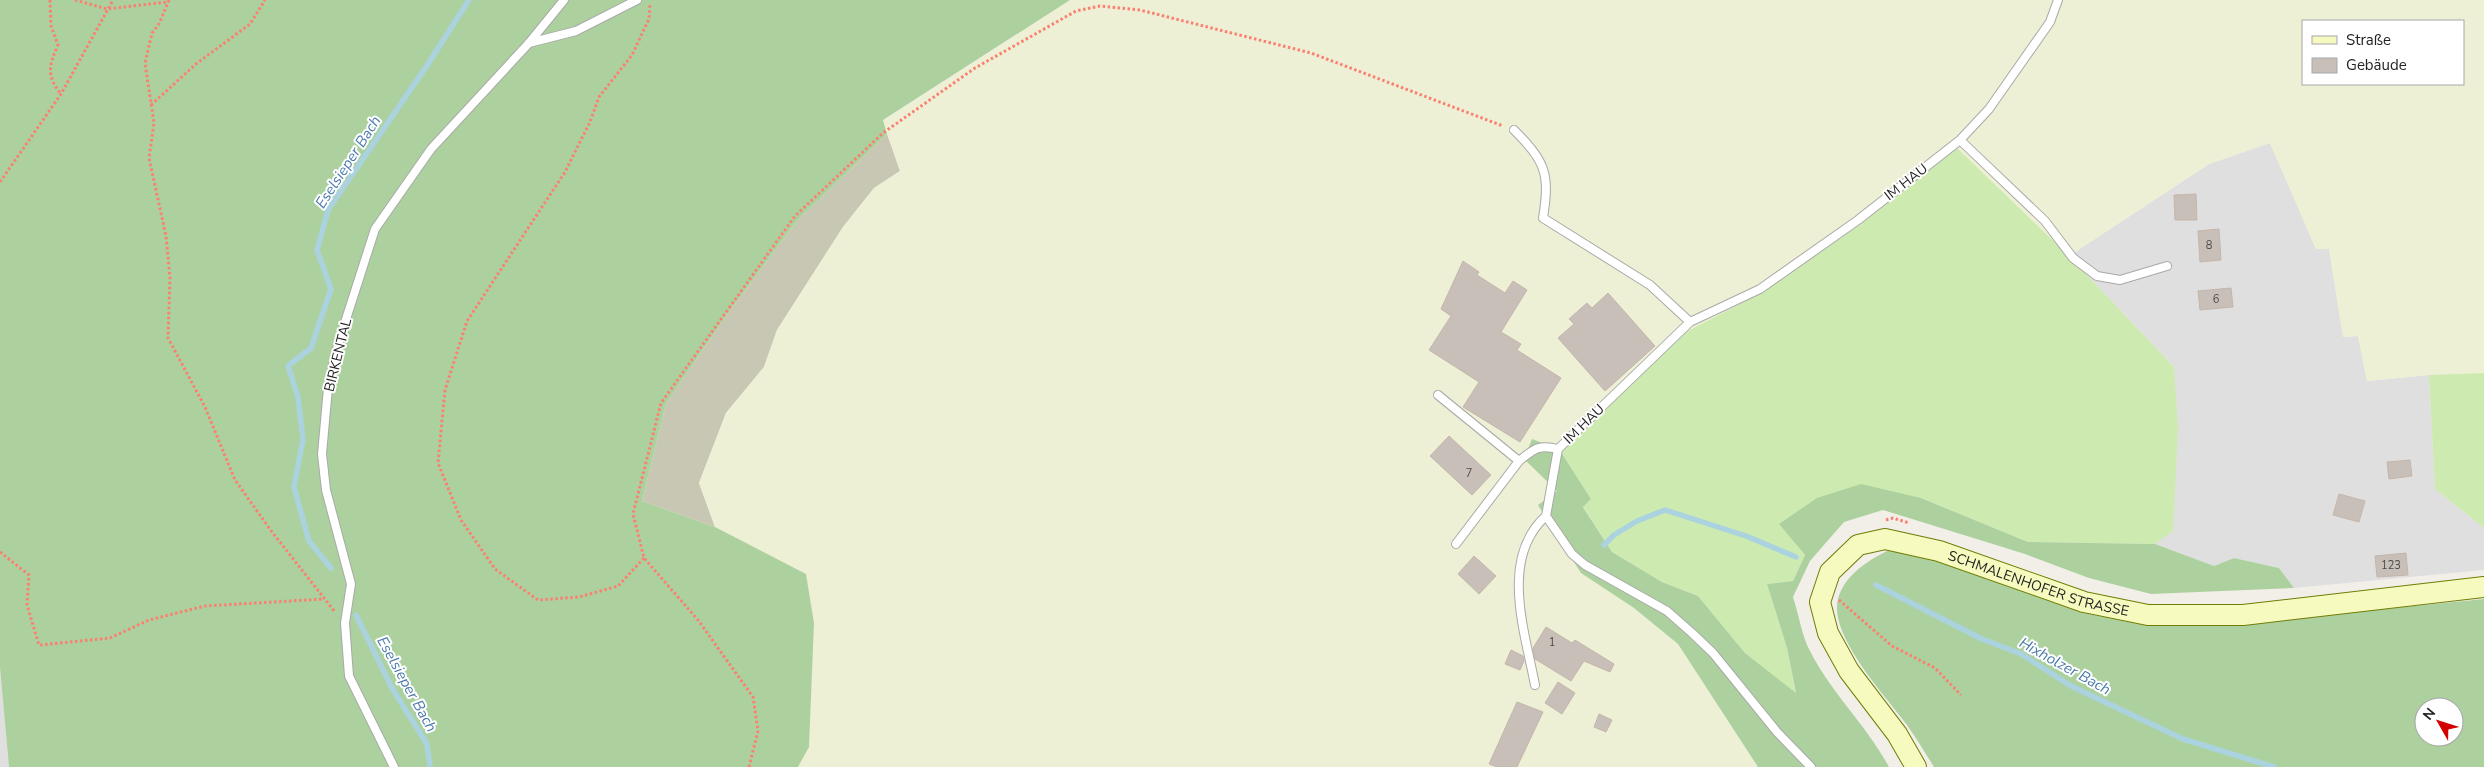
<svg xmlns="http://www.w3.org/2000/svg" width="2484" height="767" font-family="'Nunito Sans',sans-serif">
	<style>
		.residential { fill: #e0dfdf }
		.construction { fill: #c7c7b4 }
		.farmland { fill: #eef0d5; fill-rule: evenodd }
		.grass { fill: #cdebb0 }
		.forest { fill: #add19e; fill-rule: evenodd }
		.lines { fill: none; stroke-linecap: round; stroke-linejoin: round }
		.stream { stroke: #aad3df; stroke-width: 5.5 }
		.building { fill: #c7bfb8; stroke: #c4b6ab }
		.service-casing { stroke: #a9a9a9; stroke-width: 10 }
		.secondary-casing { stroke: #707d05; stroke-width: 22 }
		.path { stroke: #fa8072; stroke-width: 3; stroke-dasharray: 2.5 2.5; stroke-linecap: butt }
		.service { stroke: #fff; stroke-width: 8 }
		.secondary { stroke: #f7fabf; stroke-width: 20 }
		.labels { text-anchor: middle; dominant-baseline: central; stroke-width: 4; stroke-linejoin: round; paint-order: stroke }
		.number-label { font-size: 11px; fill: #4b4948 }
		.street-label { font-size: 14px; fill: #222; stroke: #fff }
		.water-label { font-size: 15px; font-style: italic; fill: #4a7aab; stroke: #fff }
	</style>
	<rect width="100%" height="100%" fill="#f2efe9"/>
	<path class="residential" d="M2270,143L2316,249L2329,248L2343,337L2358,336L2367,381L2429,375L2435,489L2484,528V570L2294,588L2279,568L2234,558L2214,566L2155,544L2173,531L2174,367L2069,256L2209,164Z
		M0,668L9,767H0Z"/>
	<path class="construction" d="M887,134L900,171L874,188L843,227L777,330L764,367L726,413L699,483L715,527L642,501L666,404L728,313L798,220Z"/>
	<path class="farmland" d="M1070,0H2484V373L2429,375L2367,381L2358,336L2343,337L2329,249H2316L2270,143L2209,164L2069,256L1861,224L1761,293L1684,333L1569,432L1559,449L1524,459L1557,491L1538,505L1634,608L1678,644L1758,767H798L809,747L814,623L806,574L715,527L699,483L726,413L764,367L777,330L843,227L874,188L900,171L883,121ZM2303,21H2463V84H2303Z"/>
	<path class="grass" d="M1956,147L2069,256L2174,367L2178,429L2173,531L2155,544L2028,542L1921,498L1780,524L1805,555L1793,581L1767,584L1787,648L1796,694L1745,653L1698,596L1662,582L1612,552L1583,506L1591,499L1559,449L1569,432L1684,333L1761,293L1861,224Z
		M2484,373V528L2435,489L2429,375Z"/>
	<path class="forest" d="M0,0H1070L883,120L887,134L798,220L728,313L666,404L642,501L715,527L806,574L814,623L809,747L798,767H9L0,668Z
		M1532,439L1559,449L1591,499L1583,507L1612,552L1662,582L1698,596L1745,653L1796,693L1787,648L1767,584L1793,581L1805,555L1779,524L1817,498L1861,484L1921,498L2028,542L2155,544L2214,566L2234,558L2279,568L2294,588L2151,594L2089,578L2025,554L1883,510L1844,522L1810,561L1793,597C1798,612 1801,630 1807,645C1828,690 1866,724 1889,767H1758L1678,644L1634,608L1581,573L1538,505L1557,491L1524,459Z
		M1889,550L1936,560L2083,613L2149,626L2243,623L2484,599V767H1934C1925,753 1917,739 1907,725C1886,697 1835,642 1837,606C1839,579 1866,561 1889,550ZM2424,707H2454V737H2424Z"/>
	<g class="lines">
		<path class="stream" d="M1604,545L1614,535L1637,521L1665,510L1746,536L1796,557
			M331,568L309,541L294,487L303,439L298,397L288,366L311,348L331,289L317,250L328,210L426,67L469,0
			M1876,585L1982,639L2021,654L2071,686L2183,739L2274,767
			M356,615L392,688L427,744L430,767"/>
	</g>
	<path class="building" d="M2196,194L2197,220H2175L2174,195Z
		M2219,229L2221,260L2200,262L2198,231Z
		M1463,261L1479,272L1477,275L1505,293L1513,281L1527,290L1501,332L1521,344L1517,350L1561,378L1520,442L1463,407L1479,382L1429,350L1451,316L1441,309Z
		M2231,288L2233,307L2200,310L2198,291Z
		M1608,293L1655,346L1605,391L1558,338L1574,324L1569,319L1587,303L1592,308Z
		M1449,436L1491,475L1472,495L1430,456Z
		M2410,460L2412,476L2389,479L2387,462Z
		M2339,494L2365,501L2359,522L2333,515Z
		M2406,553L2408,575L2377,577L2375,556Z
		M1474,556L1496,576L1479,594L1458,574Z
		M1546,627L1572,643L1575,640L1614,664L1610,672L1584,661L1571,681L1535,659L1533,648Z
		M1511,650L1523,656L1524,661L1520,670L1505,664Z
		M1558,682L1575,693L1562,714L1545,703Z
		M1517,702L1543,712L1517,767H1497L1489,764Z
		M1599,714L1612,720L1606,732L1594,727Z"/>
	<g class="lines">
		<g class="service-casing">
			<path id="service" d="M529,43L576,31L637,0
				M1514,130C1546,162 1550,174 1543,218L1650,285L1690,322
				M1960,140L2045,221L2073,258L2097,276L2120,280L2167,266
				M1438,395L1519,461
				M1456,544L1519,461C1534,449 1539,444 1558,449
				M1535,685C1525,632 1499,558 1546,516
				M394,767L349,676L345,623L351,584L326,490L322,454L328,388L339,341L375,229L431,149L529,43L564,0
				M1811,767L1777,732L1713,653L1692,633L1667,611L1585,565L1572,554L1546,516L1558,449L1690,322L1760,289L1858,220L1960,140L1989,109L2050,22L2058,0"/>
		</g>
		<g class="secondary-casing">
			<g id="secondary">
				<path id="s1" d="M1916,767L1897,734L1849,671L1828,633L1820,602L1830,572L1858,545L1885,539L1939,551L2084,602L2148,615H2243L2484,587"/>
			</g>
		</g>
		<path class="path" d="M50,0L51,26L58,45C49,65 46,76 61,94
			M75,0L107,9L167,2
			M169,0L159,24L152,33L145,63L154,123L149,158L166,236L170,278L168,338L205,407L235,480L272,532L335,612
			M151,105L196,64L250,24L265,0
			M0,182L61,94L113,0
			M1886,520L1893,518L1909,523
			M0,552L29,575L27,605L39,645L110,638L149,620L205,606L324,599
			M644,558L618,586L579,597L538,600L495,569L461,520L438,463L445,390L467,321L565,172L590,122L599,97L632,55L649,19L650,3
			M1839,600L1892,646L1935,668L1961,695
			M749,767L758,731L753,697L698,620L644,558L633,514L661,403L795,216L883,133L975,68L1076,11L1100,6L1140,10L1311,53L1503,126"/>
		<use href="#service" class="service"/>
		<use href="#secondary" class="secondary"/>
	</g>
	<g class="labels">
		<g class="number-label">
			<text x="2209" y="245">8</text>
			<text x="2216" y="299">6</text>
			<text x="1469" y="473">7</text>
			<text x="2391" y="565">123</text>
			<text x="1552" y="642">1</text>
		</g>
		<g class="street-label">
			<text transform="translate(1906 182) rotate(-38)">IM HAU</text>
			<text transform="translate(338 355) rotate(-76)">BIRKENTAL</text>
			<text transform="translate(1584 424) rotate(-44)">IM HAU</text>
			<text stroke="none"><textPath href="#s1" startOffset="451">SCHMALENHOFER STRASSE</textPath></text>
		</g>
		<g class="water-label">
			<text transform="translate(348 162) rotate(-57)">Eselsieper Bach</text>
			<text transform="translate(2065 666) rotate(29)">Hixholzer Bach</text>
			<text transform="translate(407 684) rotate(61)">Eselsieper Bach</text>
		</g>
	</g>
	<rect x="2302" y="20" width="162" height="65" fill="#ffffff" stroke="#a7a7a7"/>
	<rect x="2312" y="36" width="25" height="8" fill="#f7fabf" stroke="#a7a7a7"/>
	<text x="2346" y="45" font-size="15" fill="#222222">Straße</text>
	<rect x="2312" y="58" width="25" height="15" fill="#c7bfb8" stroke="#a7a7a7"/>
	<text x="2346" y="70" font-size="15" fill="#222222">Gebäude</text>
	<g transform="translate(2439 722) rotate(309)"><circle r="24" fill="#ffffff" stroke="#a7a7a7"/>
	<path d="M0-4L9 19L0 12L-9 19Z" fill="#d40000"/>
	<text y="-8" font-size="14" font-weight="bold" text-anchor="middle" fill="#222222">N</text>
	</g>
</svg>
